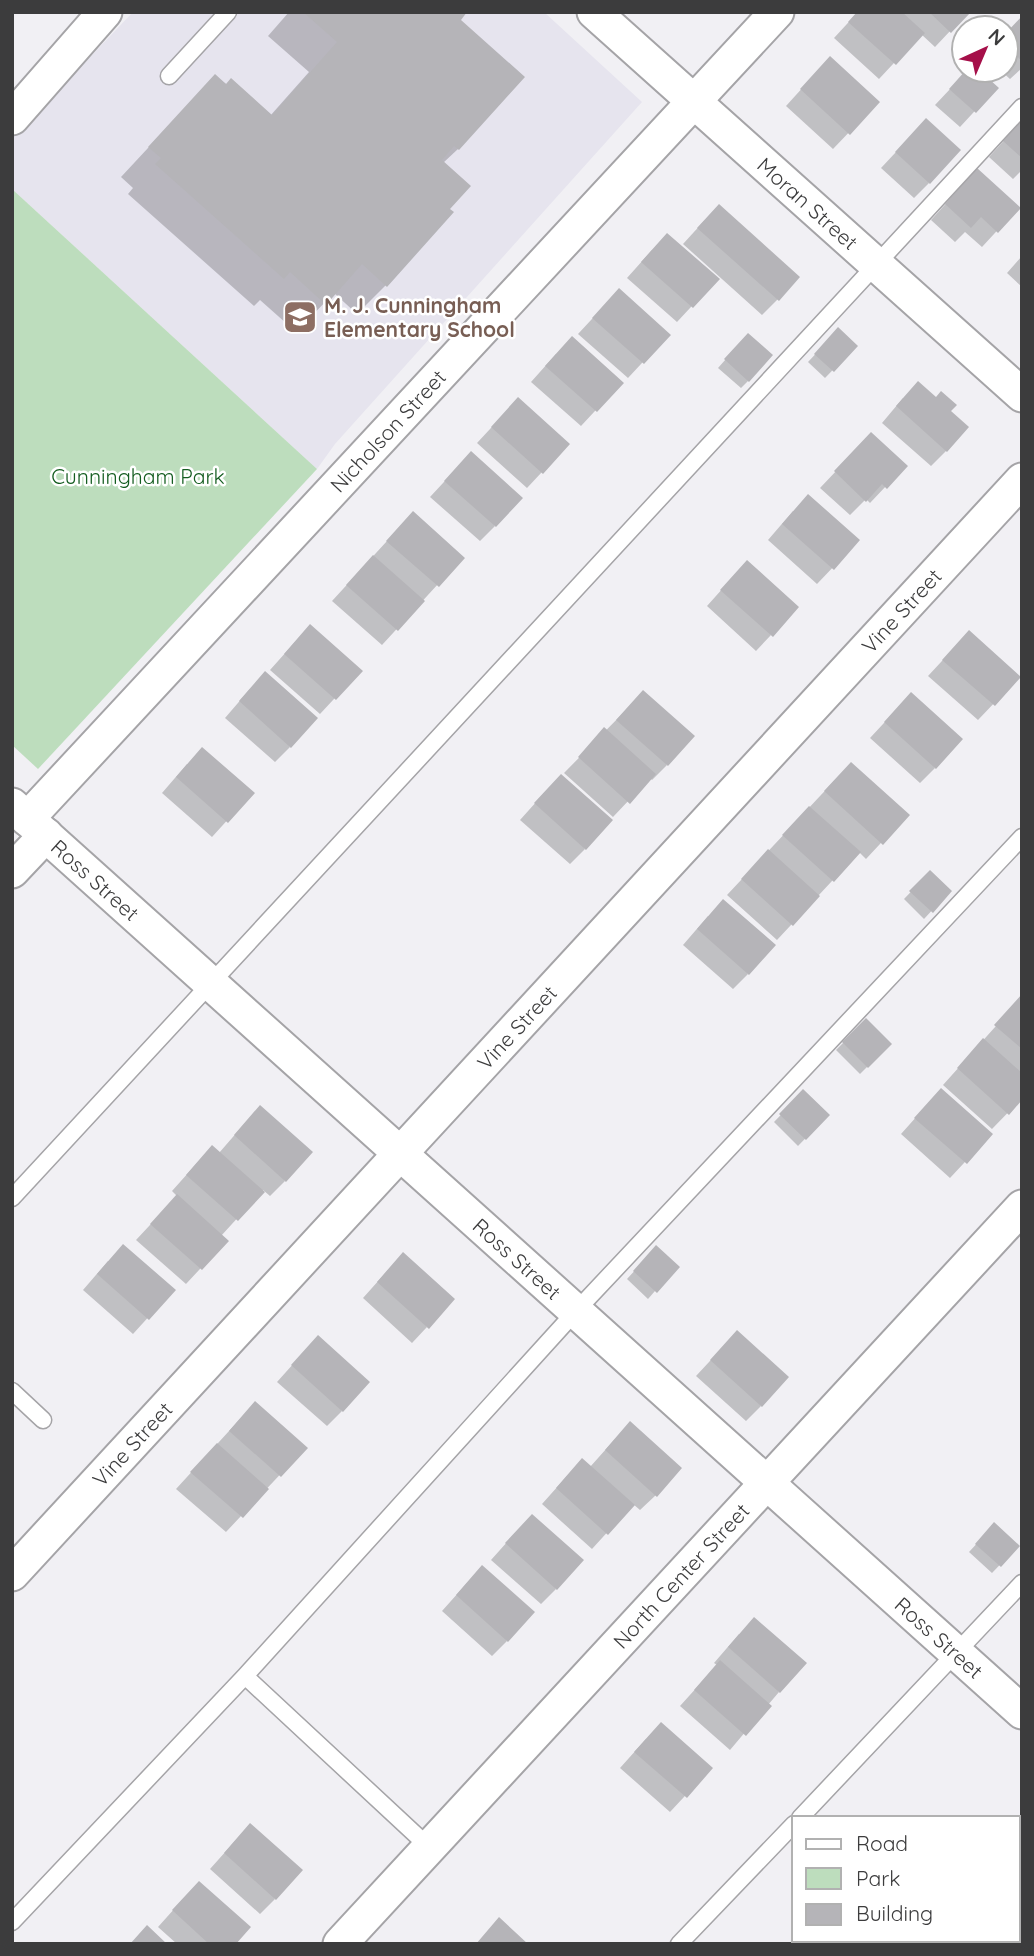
<svg xmlns="http://www.w3.org/2000/svg" width="1034" height="1956" font-family="Quicksand,sans-serif">
	<style>
		.built { fill: #e6e4ee }
		.green { fill: #bdddbd }
		.shadow { fill: #0003 }
		.building { fill: #b5b4b8 }
		.lines { fill: none; stroke-linecap: round; stroke-linejoin: round }
		.lane-casing { stroke: #a5a4a7; stroke-width: 19 }
		.street-casing { stroke: #a5a4a7; stroke-width: 37 }
		.lane { stroke: #fff; stroke-width: 16 }
		.street { stroke: #fff; stroke-width: 33 }
		.labels { text-anchor: middle; dominant-baseline: central; stroke-width: 5; stroke-linejoin: round; paint-order: stroke }
		.street-label { font-size: 21px; fill: #3c3c3d; stroke: #fff }
		.education-label { font-size: 21px; font-weight: bold; fill: #785e54; stroke: #fff; text-anchor: start }
		.park-label { font-size: 21px; fill: #145d20; stroke: #fff }
	</style>
	<rect width="100%" height="100%" fill="#f1f0f4"/>
	<path class="built" d="M133,12H544L642,102L335,444L317,469L12,189V139Z"/>
	<path class="green" d="M12,189L317,469L38,769L12,745Z"/>
	<path class="shadow" d="M289,12H465L459,20L458,149L443,163L386,285L357,314L334,293L296,332L260,300L254,306L128,194L133,188L121,177L215,76L270,116L309,72L268,36Z
		M858,12H968L935,47L921,34L879,79L834,38Z
		M1022,18V68L1010,79L1000,70H1006V34Z
		M968,70H976L996,88L960,127L935,105Z
		M815,74L878,102L833,149L786,106Z
		M1022,121V174L1020,172L1013,179L989,157Z
		M911,136L929,183L914,198L881,168Z
		M962,186L1018,208L982,247L965,232L955,242L931,220Z
		M704,221L778,299L762,315L683,244Z
		M652,250L717,279L677,322L627,278Z
		M1022,256V287L1007,273Z
		M604,306L668,335L628,378L578,334Z
		M838,330L856,346L825,378L808,362Z
		M741,342L748,381L741,388L718,368Z
		M556,354L621,383L581,426L531,382Z
		M903,398L935,399L948,411L946,451L931,466L882,423Z
		M503,415L542,472L527,488L477,443Z
		M856,450L905,466L870,503L866,499L850,515L820,488Z
		M456,469L495,526L480,541L430,497Z
		M793,511L858,541L817,584L768,540Z
		M398,529L462,558L382,645L332,601Z
		M732,578L771,635L756,651L707,606Z
		M295,642L360,671L320,714L270,670Z
		M954,648L1019,677L978,720L928,676Z
		M250,689L290,747L275,762L225,718Z
		M628,708L667,765L652,780L650,778L613,817L564,773Z
		M896,710L935,768L920,783L870,738Z
		M187,764L252,793L212,837L162,793Z
		M836,779L907,815L866,859L859,852L777,940L727,895Z
		M546,791L585,849L570,864L520,820Z
		M930,872L950,891L924,919L904,899Z
		M708,916L748,974L733,989L683,945Z
		M1022,997V1098L992,1129L943,1085Z
		M866,1020L890,1044L860,1074L836,1050Z
		M803,1092L828,1115L798,1146L774,1122Z
		M926,1106L991,1134L950,1178L901,1134Z
		M245,1123L285,1181L270,1196L263,1190L221,1236L226,1241L186,1284L136,1240L177,1196L172,1191L197,1163L219,1153Z
		M649,1255L655,1291L648,1299L627,1279Z
		M108,1261L173,1290L133,1334L83,1290Z
		M388,1270L427,1327L412,1343L363,1298Z
		M722,1348L761,1406L746,1421L696,1376Z
		M303,1353L342,1411L327,1426L277,1382Z
		M240,1419L305,1448L226,1532L176,1489Z
		M615,1439L656,1495L640,1510L633,1504L592,1549L542,1504L567,1476L590,1467Z
		M994,1525L1018,1546L992,1573L969,1552Z
		M517,1531L556,1589L541,1604L491,1560Z
		M467,1583L507,1641L492,1656L442,1611Z
		M739,1634L779,1692L730,1750L680,1706L717,1665L714,1663Z
		M646,1739L711,1768L670,1812L620,1768Z
		M235,1841L275,1899L260,1914L210,1869Z
		M184,1898L234,1944H177L158,1927Z
		M855,1940H913L909,1944H859Z"/>
	<path class="building" d="M303,12H467L461,20L525,77L459,150L454,146L442,160L471,186L450,209L454,212L387,287L362,264L326,305L290,272L284,279L155,164L161,158L148,147L215,74L226,84L231,78L272,115L337,42Z
		M857,12H902L925,33L896,65L848,22Z
		M929,12H971L951,33Z
		M1022,16V61L1006,46V33Z
		M830,56L880,102L850,135L800,89Z
		M966,70H979L999,88L976,113L949,89Z
		M926,118L961,150L930,184L895,152Z
		M1022,120V158L1003,141Z
		M977,168L1021,208L998,233L981,217L971,228L945,204Z
		M719,204L800,277L779,301L697,228Z
		M667,233L720,279L693,308L641,262Z
		M619,288L671,335L644,364L592,318Z
		M838,327L858,346L834,372L814,354Z
		M748,333L773,355L749,382L724,359Z
		M572,336L624,383L597,412L545,366Z
		M918,381L936,397L941,391L957,405L951,411L969,427L947,452L896,406Z
		M518,397L570,444L543,474L491,427Z
		M871,432L908,466L887,489L882,484L866,502L834,471Z
		M471,451L523,498L496,527L444,481Z
		M808,494L860,540L834,570L782,524Z
		M413,511L465,558L439,587L386,541Z
		M373,555L425,601L398,631L346,585Z
		M747,560L799,607L773,637L720,590Z
		M310,624L363,671L336,700L284,654Z
		M969,630L1021,677L995,706L942,660Z
		M265,671L318,718L291,748L239,701Z
		M643,690L695,736L668,766L616,720Z
		M911,692L963,739L936,769L884,722Z
		M604,727L656,774L630,804L578,757Z
		M202,747L255,793L228,823L176,777Z
		M851,762L910,815L883,845L824,791Z
		M561,774L613,820L586,850L534,803Z
		M809,806L861,852L834,882L782,835Z
		M768,849L820,896L793,926L741,879Z
		M930,870L952,891L933,913L909,891Z
		M723,899L776,945L749,975L697,929Z
		M1022,994V1049L994,1025Z
		M866,1018L892,1044L868,1068L842,1042Z
		M983,1038L1022,1073V1100L1009,1115L957,1068Z
		M941,1088L993,1134L967,1164L914,1118Z
		M803,1089L830,1115L806,1140L779,1114Z
		M260,1105L313,1152L286,1182L234,1135Z
		M212,1145L265,1192L238,1221L186,1175Z
		M177,1194L229,1241L202,1270L150,1224Z
		M123,1244L176,1290L149,1320L97,1274Z
		M656,1245L680,1267L657,1293L633,1271Z
		M403,1252L455,1299L429,1329L377,1282Z
		M737,1330L789,1377L762,1407L710,1360Z
		M318,1335L370,1382L343,1412L291,1365Z
		M255,1401L308,1448L281,1477L229,1431Z
		M630,1421L682,1468L657,1497L605,1450Z
		M217,1443L269,1489L243,1518L190,1472Z
		M582,1458L635,1505L608,1535L556,1488Z
		M532,1514L584,1560L557,1590L505,1543Z
		M994,1522L1020,1546L1001,1567L975,1544Z
		M482,1565L535,1612L508,1642L456,1595Z
		M754,1617L807,1663L780,1693L728,1647Z
		M720,1660L772,1706L746,1736L694,1690Z
		M661,1722L713,1768L687,1798L634,1752Z
		M250,1823L303,1870L276,1900L224,1853Z
		M199,1881L251,1927L236,1944H209L172,1910Z
		M499,1917L528,1944H476Z
		M147,1925L167,1944H130Z
		M887,1940H915L912,1944H891Z"/>
	<g class="lines">
		<g class="lane-casing">
			<path id="lane" d="M169,76L228,12
				M12,1198L1022,107
				M12,1391L43,1420
				M245,1676L430,1848
				M800,1818L1022,1583
				M12,1922L245,1676L576,1311L1022,837
				M679,1944L794,1824"/>
		</g>
		<g class="street-casing">
			<g id="street">
				<path id="s1" d="M594,12L1022,395"/>
				<path d="M12,118L105,12"/>
				<path id="s2" d="M12,805L1022,1712"/>
				<path id="s3" d="M27,819L777,12"/>
				<path d="M12,871L46,835"/>
				<path id="s4" d="M12,1574L1022,480"/>
				<path d="M1018,1937L1022,1933"/>
				<path id="s5" d="M340,1944L1022,1207"/>
			</g>
		</g>
		<use href="#lane" class="lane"/>
		<use href="#street" class="street"/>
	</g>
	<defs>
		<g id="school-square" transform="scale(1.75)"><rect x="-9" y="-9" width="18" height="18" rx="4" fill="#8d6e63" stroke="#fff"/><path d="M0-5L7-2L0 1L-7-2ZM-4 1L0 2.5L4 1V4Q0 6-4 4Z" fill="#fff"/></g>
	</defs>
	<g fill-rule="evenodd">
		<use href="#school-square" x="300" y="317"/>
	</g>
	<g class="labels">
		<g class="street-label">
			<text stroke="none"><textPath href="#s1" startOffset="287">Moran Street</textPath></text>
			<text stroke="none"><textPath href="#s3" startOffset="530">Nicholson Street</textPath></text>
			<text stroke="none"><textPath href="#s4" startOffset="1311">Vine Street</textPath></text>
			<text stroke="none"><textPath href="#s2" startOffset="112">Ross Street</textPath></text>
			<text stroke="none"><textPath href="#s4" startOffset="744">Vine Street</textPath></text>
			<text stroke="none"><textPath href="#s2" startOffset="679">Ross Street</textPath></text>
			<text stroke="none"><textPath href="#s4" startOffset="177">Vine Street</textPath></text>
			<text stroke="none"><textPath href="#s5" startOffset="502">North Center Street</textPath></text>
			<text stroke="none"><textPath href="#s2" startOffset="1246">Ross Street</textPath></text>
		</g>
		<g class="education-label">
			<text x="324" y="305">M. J. Cunningham<tspan x="324" dy="24">Elementary School</tspan></text>
		</g>
		<g class="park-label">
			<text x="138" y="476">Cunningham Park</text>
		</g>
	</g>
	<rect width="1034" height="1956" fill="none" stroke="#3c3c3d" stroke-width="28"/>
	<rect x="792" y="1816" width="228" height="126" fill="#ffffff" stroke="#b1b1b1" stroke-width="2"/>
	<rect x="806" y="1839" width="35" height="10" fill="#ffffff" stroke="#b1b1b1" stroke-width="2"/>
	<text x="856" y="1851" font-size="21" fill="#3c3c3d">Road</text>
	<rect x="806" y="1868" width="35" height="21" fill="#bdddbd" stroke="#b1b1b1" stroke-width="2"/>
	<text x="856" y="1886" font-size="21" fill="#3c3c3d">Park</text>
	<rect x="806" y="1904" width="35" height="21" fill="#b5b4b8" stroke="#b1b1b1" stroke-width="2"/>
	<text x="856" y="1921" font-size="21" fill="#3c3c3d">Building</text>
	<g transform="translate(985 49) rotate(44)"><circle r="33" fill="#ffffff" stroke="#b1b1b1" stroke-width="2"/>
	<path d="M0-5L12 26L0 18L-12 26Z" fill="#a50f49"/>
	<text y="-10" font-size="19" font-weight="bold" text-anchor="middle" fill="#3c3c3d">N</text>
	</g>
</svg>
